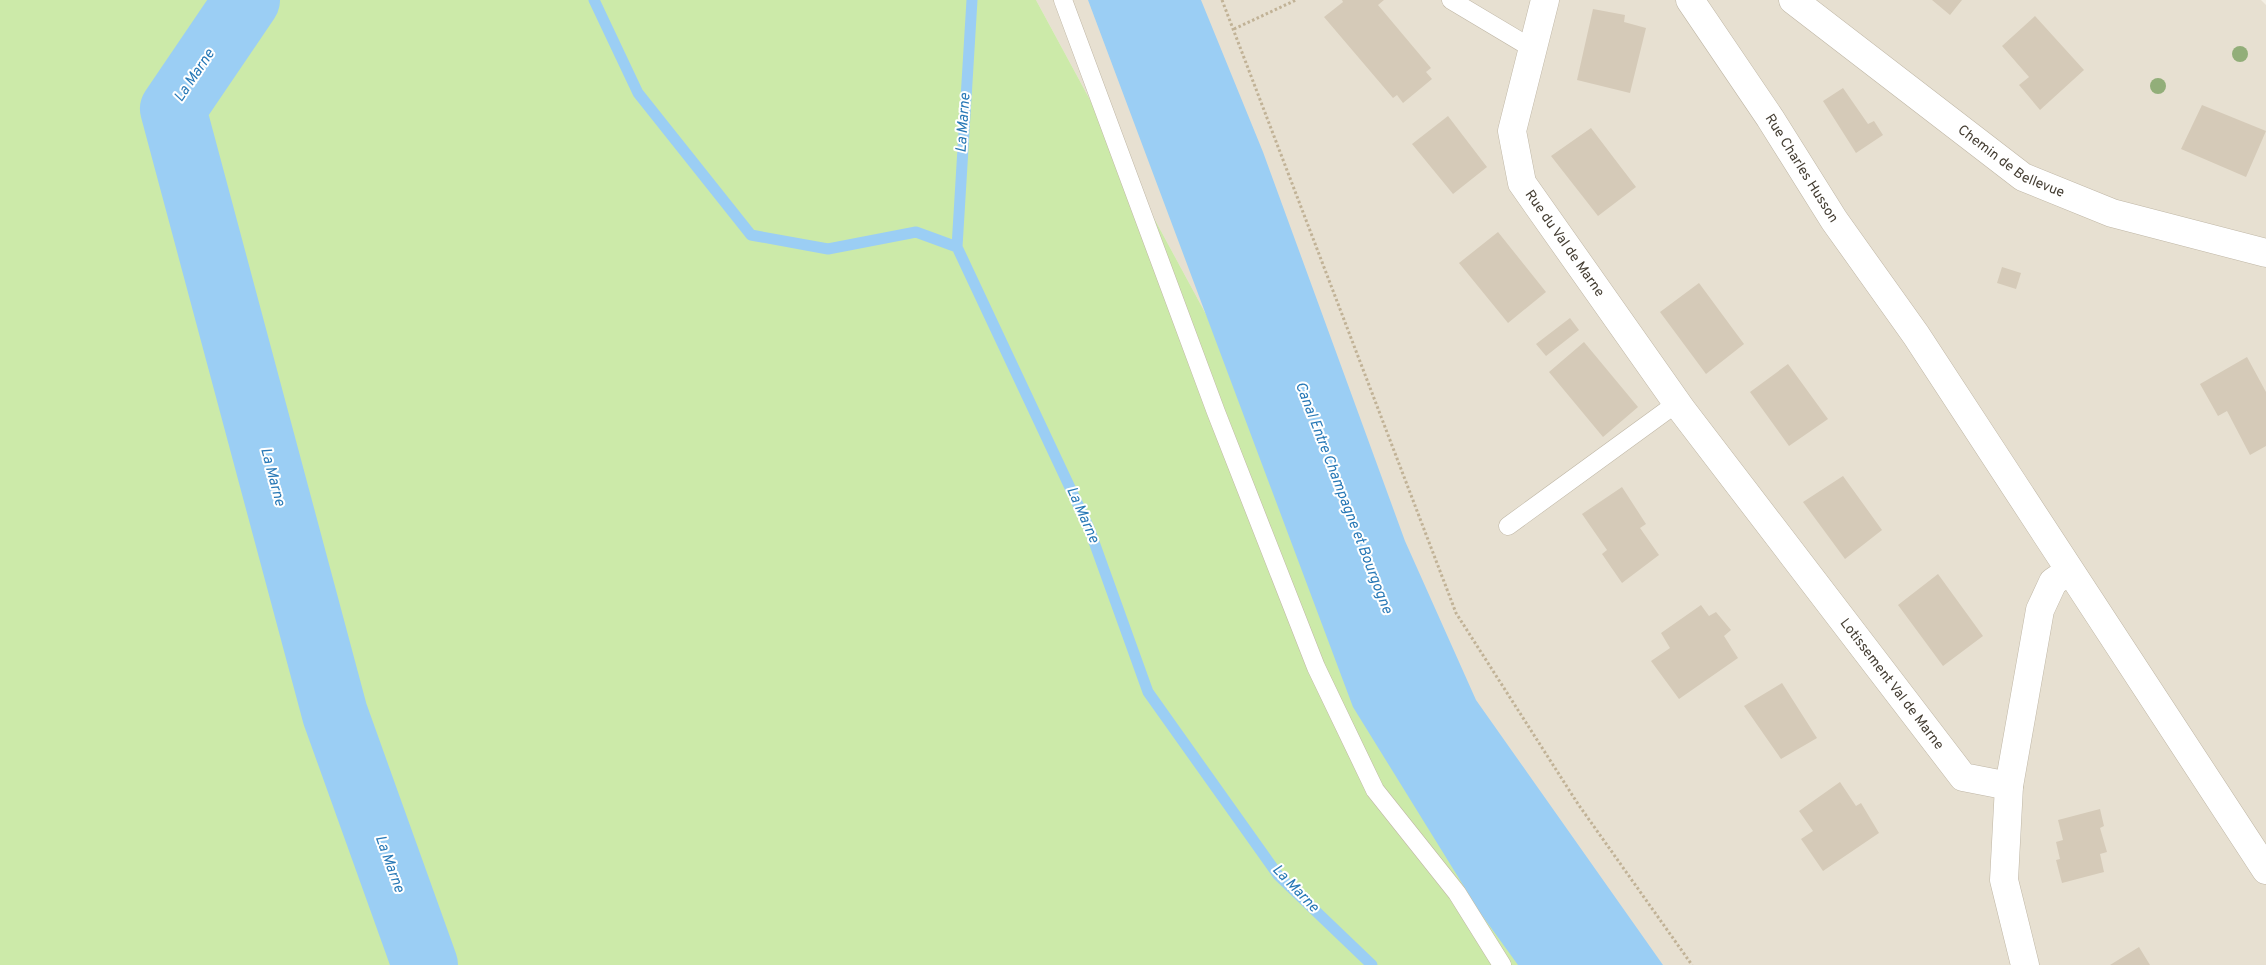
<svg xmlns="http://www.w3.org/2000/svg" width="2266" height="965" font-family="Overpass,sans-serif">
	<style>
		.residential { fill: #e7e0d1 }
		.green { fill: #cceaa9 }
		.water { fill: #9bcef4 }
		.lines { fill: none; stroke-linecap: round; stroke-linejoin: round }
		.stream { stroke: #9bcef4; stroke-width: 11 }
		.river { stroke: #9bcef4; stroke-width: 66 }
		.building { fill: #d5cab8 }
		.service-casing { stroke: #bfb6a5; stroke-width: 19 }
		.minor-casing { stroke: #bfb6a5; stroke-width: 29 }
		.tertiary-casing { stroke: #bfb6a5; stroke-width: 29 }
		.path { stroke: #c1b296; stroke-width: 3; stroke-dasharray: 2.5 2.5; stroke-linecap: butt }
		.service { stroke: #fff; stroke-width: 18 }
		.minor { stroke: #fff; stroke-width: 28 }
		.tertiary { stroke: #fff; stroke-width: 28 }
		.tree { fill: #92ae79 }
		.labels { text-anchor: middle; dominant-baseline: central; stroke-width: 4; stroke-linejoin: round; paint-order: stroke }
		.street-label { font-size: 14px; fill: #453e33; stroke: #fff }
		.water-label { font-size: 15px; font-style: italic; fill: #2778b6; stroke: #fff }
	</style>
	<rect width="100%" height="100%" fill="#f3eee3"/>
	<path class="residential" d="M1036,0H2261L2266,5V965H1627L1399,671Z"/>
	<path class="green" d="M0,0H1036L1399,671L1627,965H0Z"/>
	<path class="water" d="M1088,0H1201L1263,152L1405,541L1476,700L1663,965H1518L1481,914L1353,707Z"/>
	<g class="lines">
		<path class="stream" d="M594,0L638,93L751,235L828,249L916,232L957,247
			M972,0L957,247L1089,528L1148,692L1278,875L1372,965"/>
		<path class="river" d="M247,0L173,109L335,714L425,965"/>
	</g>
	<path class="building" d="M1342,0H1384L1378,5L1431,68L1426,72L1432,79L1403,103L1397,95L1393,98L1324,17L1343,2Z
		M1932,0H1962L1950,15Z
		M1593,9L1625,15L1624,22L1646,28L1630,93L1577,80Z
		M2035,16L2084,70L2040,110L2019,85L2029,77L2002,46Z
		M1843,88L1868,124L1874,121L1883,135L1856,153L1823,101Z
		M2202,105L2266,131L2246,177L2181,149Z
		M1448,116L1487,167L1453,194L1412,144Z
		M1591,128L1636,187L1598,216L1551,156Z
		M1498,232L1546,292L1508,323L1459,263Z
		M2002,267L2021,273L2016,289L1997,283Z
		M1699,283L1744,344L1706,374L1660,312Z
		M1570,318L1579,330L1546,356L1536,344Z
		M1584,342L1638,407L1603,437L1549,372Z
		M2247,357L2266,392V446L2250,455L2227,411L2218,416L2200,384Z
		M1788,364L1828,419L1789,446L1750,392Z
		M1843,476L1882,530L1845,559L1803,502Z
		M1622,487L1646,524L1640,528L1659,555L1622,583L1602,554L1607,550L1582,514Z
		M1938,574L1983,636L1943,666L1898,605Z
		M1701,605L1709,616L1716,612L1731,630L1724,636L1738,658L1679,699L1651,661L1670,648L1661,633Z
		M1782,683L1817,738L1781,759L1744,706Z
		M1840,782L1856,806L1861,803L1879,833L1823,871L1801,839L1813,831L1799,811Z
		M2100,809L2104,826L2100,828L2107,852L2100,854L2104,872L2062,883L2056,860L2060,859L2056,842L2063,840L2058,820Z
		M2139,947L2150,965H2110Z"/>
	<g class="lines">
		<g class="service-casing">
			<path id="service" d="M1063,0L1216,412L1316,667L1375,790L1457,893L1502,965
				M1451,0L1533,49
				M1508,526L1677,403"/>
		</g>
		<g class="minor-casing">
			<g id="minor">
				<path id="s1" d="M1545,0L1512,131L1522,183L1682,410L1963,777L2009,786L2004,880L2025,965"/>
				<path id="s2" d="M1793,0L2023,177L2112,213L2266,253"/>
				<path d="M2009,786L2040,610L2053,582L2069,571"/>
			</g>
		</g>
		<g class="tertiary-casing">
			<g id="tertiary">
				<path id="s3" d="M1690,0L1770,118L1834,220L1916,335L2266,870"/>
			</g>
		</g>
		<path class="path" d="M1222,0L1456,613L1578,804L1692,965
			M1234,29L1296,0"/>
		<use href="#service" class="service"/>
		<use href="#minor" class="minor"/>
		<use href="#tertiary" class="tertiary"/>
	</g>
	<g class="tree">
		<circle cx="2240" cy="54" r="8"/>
		<circle cx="2158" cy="86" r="8"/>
	</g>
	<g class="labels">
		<g class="street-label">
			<text stroke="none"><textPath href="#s2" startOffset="272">Chemin de Bellevue</textPath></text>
			<text stroke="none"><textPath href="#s3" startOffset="202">Rue Charles Husson</textPath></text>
			<text stroke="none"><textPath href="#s1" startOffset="262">Rue du Val de Marne</textPath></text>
			<text stroke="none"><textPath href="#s1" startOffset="811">Lotissement Val de Marne</textPath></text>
		</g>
		<g class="water-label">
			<text transform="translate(195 76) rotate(-56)">La Marne</text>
			<text transform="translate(964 123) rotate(-86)">La Marne</text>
			<text transform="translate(272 477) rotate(75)">La Marne</text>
			<text transform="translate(1343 498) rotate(69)">Canal Entre Champagne et Bourgogne</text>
			<text transform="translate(1082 515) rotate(66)">La Marne</text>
			<text transform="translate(389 864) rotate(70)">La Marne</text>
			<text transform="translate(1295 889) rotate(46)">La Marne</text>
		</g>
	</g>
</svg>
